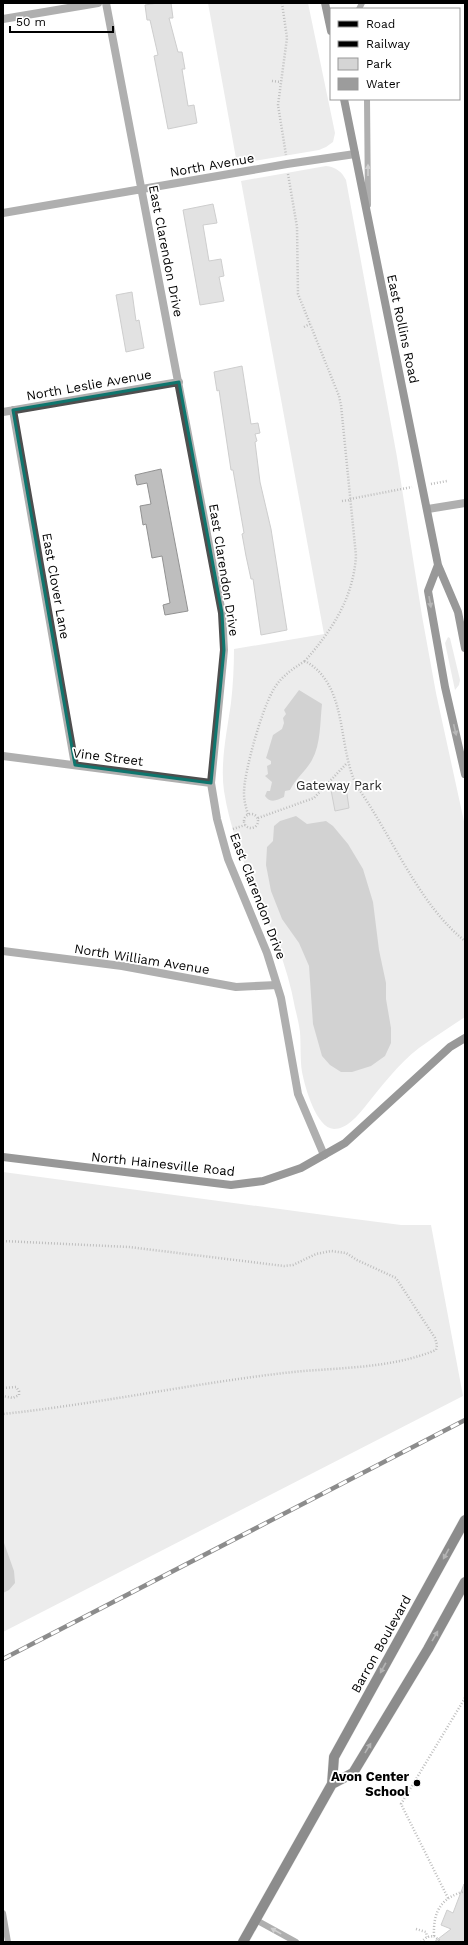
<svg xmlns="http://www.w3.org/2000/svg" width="468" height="1945" font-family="'Work Sans',sans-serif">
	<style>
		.green { fill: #d5d5d5 }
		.water { fill: #9c9c9c }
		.building { fill: #bebebe; stroke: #929292 }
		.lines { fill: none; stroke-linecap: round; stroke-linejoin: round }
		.primary-casing { stroke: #dbdbdb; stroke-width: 11 }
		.path { stroke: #707070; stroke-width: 2.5; stroke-dasharray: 1 2; stroke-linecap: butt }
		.lane { stroke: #4e4e4e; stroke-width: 6 }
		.street { stroke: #4e4e4e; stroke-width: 8 }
		.secondary { stroke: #1b1b1b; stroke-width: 8 }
		.primary { stroke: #000; stroke-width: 10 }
		.rail-casing { stroke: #000; stroke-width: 4.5 }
		.rail { stroke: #fff; stroke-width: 3; stroke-dasharray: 9; stroke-linecap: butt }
		.oneway { fill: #959595 }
		.oneway2 { fill: #5f5f5f }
		.oneway3 { fill: #595959 }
		.marked { fill: none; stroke: #0f766e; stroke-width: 3; stroke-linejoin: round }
		.poi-dot { fill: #000; stroke: #fff; stroke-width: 1.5 }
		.labels { text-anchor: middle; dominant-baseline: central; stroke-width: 3.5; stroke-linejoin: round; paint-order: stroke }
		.street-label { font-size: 13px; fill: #000; stroke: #fff }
		.park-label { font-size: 13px; fill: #2c2c2c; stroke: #fff }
		.poi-label { font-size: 13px; font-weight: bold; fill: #000; stroke: #fff; text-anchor: end }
	</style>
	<rect width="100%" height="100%" fill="#fff"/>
	<path class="green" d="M208,3H308L335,133L333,142L326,147L319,150L237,164Z
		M326,166C336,167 342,172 346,180L397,457L422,616L436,693L465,826V1017C450,1027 434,1037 419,1048C398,1064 381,1087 364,1108C357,1116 347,1129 334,1129C316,1128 305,1087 302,1072C300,1059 301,1045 300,1032C299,1024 297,1016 295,1008C282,932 236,868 224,791C220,763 227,731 231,703C233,685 234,667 234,649L324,634L241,181Z
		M448,637L450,638L460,680L459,685L455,690L445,643Z
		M3,1172L339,1217L401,1225H431L463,1396L3,1632Z"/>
	<path class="water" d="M299,690L322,704C320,721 321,744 312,760C306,771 296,778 290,790L285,791L284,797C277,800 271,804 265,796L267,791H270L272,782L265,776L268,774L267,766L271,764V761L266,758L267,755L273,735L282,729L284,723L283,718L286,714L284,710Z
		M296,816L307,824L326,821L333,826L348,844L363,869L373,902L379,950L386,983V999L391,1028V1043L385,1056L371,1066L352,1072H341L330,1065L322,1056L313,1024L309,966L299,943L282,919L271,891L266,865L267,847L273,841L274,826L280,821Z
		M3,1540L14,1571L15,1583L9,1590L3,1593Z"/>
	<path class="building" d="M158,3H171L173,18H169L178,52H182L185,69H182L188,106L194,105L197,123L168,129L154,56L158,55L150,20H147L145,5Z
		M213,204L217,223L203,225L209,261L221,259L224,276L219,277L224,301L200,305L183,210Z
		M132,292L136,321L139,320L144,348L126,352L116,295Z
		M242,366L251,424L258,423L260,433L255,434L257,441L255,442L260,482L271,529L287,630L261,635L253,579H251L246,556L242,534L244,533L233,470H231L219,390L217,391L214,372Z
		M161,469L188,611L165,615L163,605L170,603L162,556L152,558L146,524L143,525L140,506L151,504L147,483L137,485L135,475Z
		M346,787L349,808L335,811L331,790Z
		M464,1884L465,1942H434L451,1929L441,1925L447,1910L453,1913Z"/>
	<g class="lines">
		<g class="primary-casing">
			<path id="primary" d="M332,1784L353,1773L428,1649L465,1582
				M243,1942L332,1784L334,1757L465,1520"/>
		</g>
		<path class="path" d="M282,3L287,38L278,105L286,155
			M272,81L281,82
			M288,174L297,227L298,294L339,396L341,405L356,556C353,599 332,630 305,661C350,686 336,748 358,788C392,836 419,905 465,941
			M304,327L310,324
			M431,484L447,481
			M350,499L412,487
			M342,501L350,500
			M244 821a7 7 0 1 1 14 0a7 7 0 1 1-14 0Z
			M248,814C246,808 244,801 244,793C244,771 263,705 275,687C283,675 294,668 305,661
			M258,818L314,798L347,763
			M233,829L245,825
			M3,1241L129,1247L284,1266L293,1265L316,1254L331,1251L346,1253L357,1260L396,1278L435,1338L437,1345L436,1350C387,1370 335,1367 284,1373C190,1384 97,1404 3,1414
			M3,1388L16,1387L19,1391V1395L13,1398L3,1396
			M448,1898L401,1804L465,1698
			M416,1929L426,1932L427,1937
			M434,1936C433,1911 441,1898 465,1891
			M421,1942L427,1937L434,1936L441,1942"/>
		<path class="lane" d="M359,9L362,3
			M367,99L368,205
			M3,1913L8,1942
			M256,1920L296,1942"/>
		<path class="street" d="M106,3L222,613L224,650L211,783L217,819L228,859L267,953L281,998L298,1094L324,1155
			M3,19L98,3
			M3,213L287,164L355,154
			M13,410L75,765
			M3,412L179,382
			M428,509L465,503
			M3,756L211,783
			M3,951L122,966L236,987L277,985"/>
		<path class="secondary" d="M325,3L331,31
			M344,99L438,565L458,612L465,648
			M438,565L428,591L445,687L465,774
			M3,1157L231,1185L263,1181L301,1168L345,1143L450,1047L465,1038"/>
		<use href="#primary" class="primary"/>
		<g class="rail-casing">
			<path id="rail" d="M3,1659L465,1420"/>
		</g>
		<use href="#rail" class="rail"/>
	</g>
	<defs><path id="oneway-solid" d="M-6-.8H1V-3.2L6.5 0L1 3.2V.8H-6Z"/></defs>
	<g class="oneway">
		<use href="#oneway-solid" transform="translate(368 170) rotate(-90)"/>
		<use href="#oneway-solid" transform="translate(276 1931) rotate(-151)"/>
	</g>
	<g class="oneway2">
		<use href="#oneway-solid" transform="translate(430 602) rotate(80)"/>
		<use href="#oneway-solid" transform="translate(455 730) rotate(77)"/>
	</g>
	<g class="oneway3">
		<use href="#oneway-solid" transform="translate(446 1554) rotate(119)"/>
		<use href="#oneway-solid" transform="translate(435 1636) rotate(-60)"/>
		<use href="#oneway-solid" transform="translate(383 1668) rotate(119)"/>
		<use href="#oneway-solid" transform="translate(368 1748) rotate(-59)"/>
	</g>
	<path d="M0 0H468V1945H0ZM179,382L222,613L224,650L211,783L75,765L13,410Z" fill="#fff" fill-opacity=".55" fill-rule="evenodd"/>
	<path class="marked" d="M179,382L222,613L224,650L211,783L75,765L13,410Z"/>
	<circle class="poi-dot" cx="417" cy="1783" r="4"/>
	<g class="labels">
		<g class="street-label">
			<text transform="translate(212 165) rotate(-10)">North Avenue</text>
			<text transform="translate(166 251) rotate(79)">East Clarendon Drive</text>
			<text transform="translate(403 329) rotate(78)">East Rollins Road</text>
			<text transform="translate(89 385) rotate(-10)">North Leslie Avenue</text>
			<text transform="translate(224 570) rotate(81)">East Clarendon Drive</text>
			<text transform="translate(56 586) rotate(80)">East Clover Lane</text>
			<text transform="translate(108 757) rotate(7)">Vine Street</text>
			<text transform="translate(258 896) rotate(69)">East Clarendon Drive</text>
			<text transform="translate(142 959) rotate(9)">North William Avenue</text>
			<text transform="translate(163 1164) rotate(6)">North Hainesville Road</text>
			<text transform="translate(381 1644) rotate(-61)">Barron Boulevard</text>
		</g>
		<g class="park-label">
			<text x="339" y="785">Gateway Park</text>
		</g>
		<g class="poi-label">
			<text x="409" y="1776">Avon Center<tspan x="409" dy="15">School</tspan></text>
		</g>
	</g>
	<rect width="468" height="1945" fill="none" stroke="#000000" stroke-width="8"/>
	<rect x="330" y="8" width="130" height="92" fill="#ffffff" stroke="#999999"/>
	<rect x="338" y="21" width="20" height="6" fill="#000000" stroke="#999999"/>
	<text x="366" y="28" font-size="12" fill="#000000">Road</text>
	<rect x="338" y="41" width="20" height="6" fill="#000000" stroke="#999999"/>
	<text x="366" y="48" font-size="12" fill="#000000">Railway</text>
	<rect x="338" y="58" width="20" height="12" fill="#d5d5d5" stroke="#999999"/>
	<text x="366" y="68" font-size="12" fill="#000000">Park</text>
	<rect x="338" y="78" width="20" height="12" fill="#9c9c9c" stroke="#999999"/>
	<text x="366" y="88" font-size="12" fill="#000000">Water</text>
	<path d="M10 26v6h103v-6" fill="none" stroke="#000000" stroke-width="2"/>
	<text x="16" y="26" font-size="12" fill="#000000" stroke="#ffffff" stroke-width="3" paint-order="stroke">50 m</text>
</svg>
